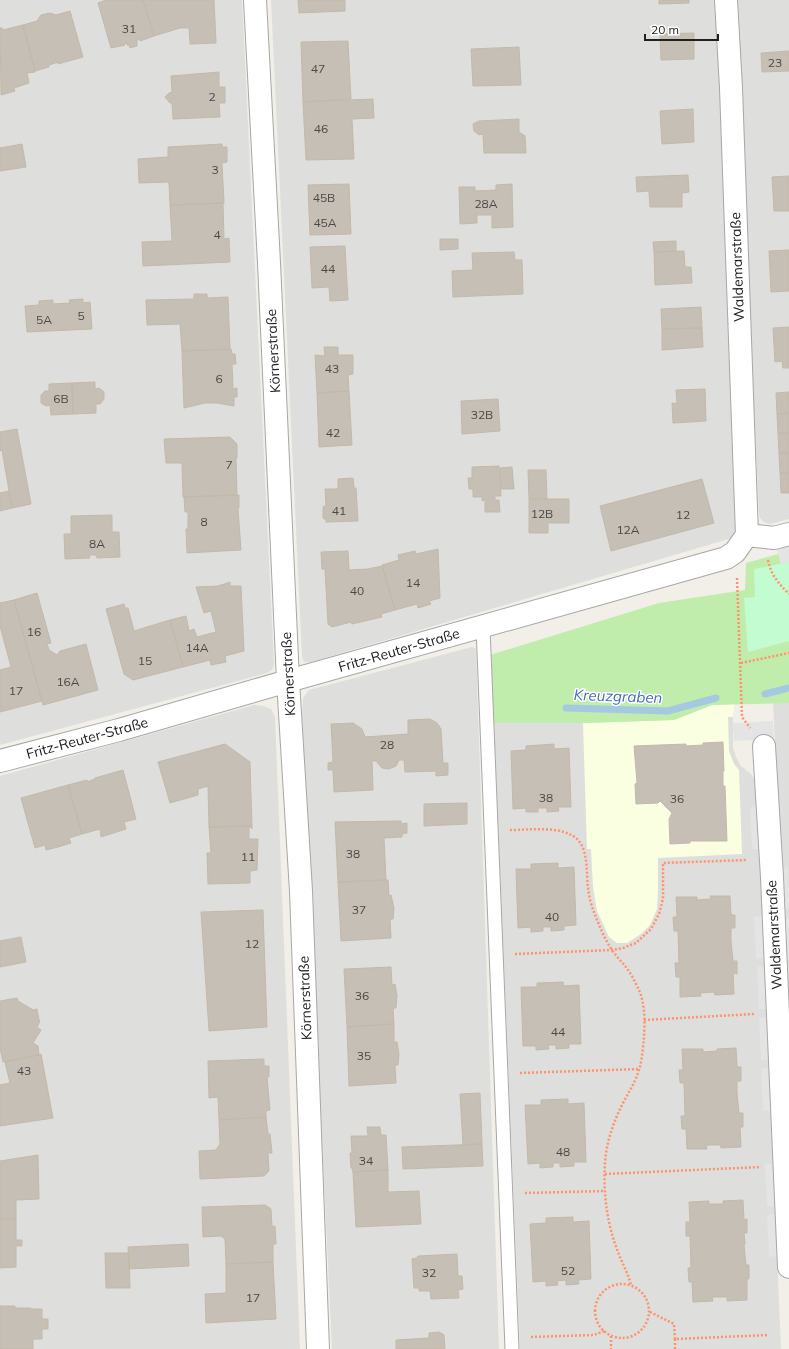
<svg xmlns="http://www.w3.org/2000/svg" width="789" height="1349" font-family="Mulish,sans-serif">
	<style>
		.residential { fill: #dededd }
		.education { fill: #faffe2 }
		.grass { fill: #c0edab }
		.park { fill: #c3fcd1 }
		.parking { fill: #e4e4e4 }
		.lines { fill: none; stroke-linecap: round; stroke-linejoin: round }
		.stream { stroke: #a5c9e1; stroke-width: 7 }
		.building { fill: #c6bfb5; stroke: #c4b9a8 }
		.service-casing { stroke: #a7a7a7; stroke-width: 15 }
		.minor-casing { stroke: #a7a7a7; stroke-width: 24 }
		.path { stroke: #ff926a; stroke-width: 2.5; stroke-dasharray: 2 2; stroke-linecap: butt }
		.service { stroke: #fff; stroke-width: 13 }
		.minor { stroke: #fff; stroke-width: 22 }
		.labels { text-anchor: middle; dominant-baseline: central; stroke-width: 3; stroke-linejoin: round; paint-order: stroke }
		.number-label { font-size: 12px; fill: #4a4845 }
		.street-label { font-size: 14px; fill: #202020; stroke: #fff }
		.water-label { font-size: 15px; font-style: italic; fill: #476cb6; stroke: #fff }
	</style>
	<rect width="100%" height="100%" fill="#f1efe7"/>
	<path class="residential" d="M0,0H242L274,664L272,670L267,673L0,745Z
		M271,0H718L737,533L732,538L311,662H304L302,656Z
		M734,0H789V519L770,524L764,522L760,518L759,512Z
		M472,647L476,649L499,1349H332L302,720L303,698L309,690Z
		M735,703L733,717V748L736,757L741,766L751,774L755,780L757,786L781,1349H520L494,723H583Z
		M773,703H789V1016Z
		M254,705L263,706L271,709L275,717L300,1349H0V776Z"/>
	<path class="education" d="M735,703L733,717H728L729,751L734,764L739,770L742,854L658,858V891L657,909L650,925L641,934L627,943H617L609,937L597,911L593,887L591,849H587L583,723L674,720L712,705Z"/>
	<path class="grass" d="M789,551V703L712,705L674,720L583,723H494L490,655L659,603L745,590L746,563Z"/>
	<path class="park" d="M789,562V641L748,652L744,598L755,597L754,569Z"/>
	<path class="parking" d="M789,543V562L781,564L776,547Z
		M773,721L774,739L734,741L733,723Z
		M750,807H757L759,849H752Z
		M788,867L789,910H782L780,868Z
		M762,916L764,958L756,959L754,917Z
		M789,918V960H784L782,919Z
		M757,967H764L766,1009H759Z
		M759,1018H766L768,1059L761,1060Z
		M768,1068L770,1110L763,1111L761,1069Z
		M765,1164H772L774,1206H767Z
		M774,1214L777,1256L769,1257L767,1215Z"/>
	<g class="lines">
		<path class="stream" d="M765,694L789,688
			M566,708L668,711L716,698"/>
	</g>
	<path class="building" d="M106,0H143L154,36L140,41V39L137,40V46L130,48L129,45H127V43L124,44L125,45L111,48L98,3Z
		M143,0H214L216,43L190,44L189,28H180L154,36Z
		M298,0H345V11L299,13Z
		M659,0H689V3L659,4Z
		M70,11L83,57L58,64V62L49,65V67L35,71L23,25L37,21L41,15L50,13L56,15Z
		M23,25L35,72L27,73L29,83L14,88L15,91L1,95L0,28H2L3,30Z
		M694,33V59L661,60L660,34Z
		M348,41L351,99L303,102L301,42Z
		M519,47L521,85L473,86L471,49Z
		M789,51V71L762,72L761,53Z
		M219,72V87H225V103H219L220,117L173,119L172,103H170L165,97L169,93L172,92L171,76Z
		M373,99L374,118L352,119L354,159L306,160L303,102Z
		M693,109L694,142L662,144L660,111Z
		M519,119V132L525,136L526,153H484L483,134L479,135L474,131L473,124L479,121Z
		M22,144L26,167L0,171V148Z
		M222,144V147H227V162L222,163L224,203L170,205L169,182L139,183L138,159L168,157V147Z
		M688,175L689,192L682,193V207H650L649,191L637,192L636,177Z
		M789,176V211H774L772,177Z
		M349,184L351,234L310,235L308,185Z
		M512,184L513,227L492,228V215H477V223L460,224L459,187H475V191L496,190V185Z
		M223,203L224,239L229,238L230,262L143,266L142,242L172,241L170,205Z
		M440,239H458V249L440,250Z
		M676,241V251L654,252L653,242Z
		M345,246L348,300L330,301L329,287L312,288L310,247Z
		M789,250V291L771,292L769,251Z
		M684,251L685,267H691L692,283L655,285L654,252Z
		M514,252L515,260H522L523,294L453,297L452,271L473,270L472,253Z
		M194,294H207V298L228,297L230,349L182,351L180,324L147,325L146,300L194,299Z
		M83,299V303L90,302L92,329L27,332L25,306L39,305V301L53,300V304L70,303L69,300Z
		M701,307L702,328L662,329L661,309Z
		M789,327V368H783L782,361L775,362L773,328Z
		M702,328L703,347L662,350V329Z
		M324,347H338V355H353V374L348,375L349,391L317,393L315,355L325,356Z
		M231,349L232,354H235L236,364H232L233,389L237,388V397H234V406L217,403H205L184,408L182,351Z
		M95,382V389L99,388L104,392V399L100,404H96V413L73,414L72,383Z
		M72,383L73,414L51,415L50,405L46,406L41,403V395L45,391H49V384Z
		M705,389L706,421L673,423L672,403L677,404L676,390Z
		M349,391L352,445L319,447L317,393Z
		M789,392V413L777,414L776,393Z
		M498,399L500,431L462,434L461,401Z
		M789,413V433H778L777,414Z
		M17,429L31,504L12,508L2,450L0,451V432Z
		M778,433H789V453H779Z
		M230,437L237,444V458L236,459L237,495L183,497L182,463H166L164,439Z
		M779,453H789V473H780Z
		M499,466L501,496H495V500H499L500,512H485V500L482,501V497H473V489H469L468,478H472V467Z
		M512,467L514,489H501L500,468Z
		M528,470H546L547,499H529Z
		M780,473H789V493H781Z
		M353,478L354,488H356L358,521L326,522V520L323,518V507L326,505L325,489H338V479Z
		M702,479L714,523L611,551L600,506Z
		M9,491L12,508L0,511V493Z
		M239,495V508L238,509L241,550L187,553L186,529H188V512H185L184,497Z
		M529,499H569V523H548V533H529Z
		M112,515V532H119L120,557L97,558L96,555H89L90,558L65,559L64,534H71V516Z
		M438,549L440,598L429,601L431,604L418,608L417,604L395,610L382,565L399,560L398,555L415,551L416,554Z
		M348,551L349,570L368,569L382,566L395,610L381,614L382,617L352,624L351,622L332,627L328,624L325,569H322L321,552Z
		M230,582V586H241L244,651L225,656L226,662L211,665L210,660L183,667L170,620L186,616L189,631L194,629L197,637L216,632L211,611L204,613L196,587L218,586Z
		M37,593L51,643L47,644L49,650L57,655L60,651L86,644L98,690L43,705L14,600Z
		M14,600L42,701L0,712V670L11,667L0,626V603Z
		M124,604L125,608H128L134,631L170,620L183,667L133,680L124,674L106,609Z
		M430,719L437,723L441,729L443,763H448V775L436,776V771L405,772L404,760H399L396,766L389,769L382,768L376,761H372L373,790L334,792L333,770H328V763L333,762L331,724L353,723L362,729L365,737L408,734V720Z
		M723,742L724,771H723V786H725L727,841H690V843L670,844L669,819L672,813L660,801L658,803L636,804L635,784L637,783L634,746L686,744V746L703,745V743Z
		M225,744L250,762L252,826L209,827L208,786L198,789V795L170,803L158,762Z
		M554,744V749L569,748L571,807H558L559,811L547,812V808H538V812H526V808L513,809L511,751L526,750V746Z
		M123,770L136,819L124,822L126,829L101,837L100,829L82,834L68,785L87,780V782L95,779V778Z
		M68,785L82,834L69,838L71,843L58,847L46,850L45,845L35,848L21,798Z
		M467,803V824L424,826V804Z
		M401,821V824L407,823V833L402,834V837L384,838L386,880L338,882L335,822Z
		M252,826V829L251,827H249V839H258L257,870L250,871V883L208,884L207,853H211L209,827Z
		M558,863V868L574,867L576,925L564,926V930L551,931V927H543V931L531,932V927L518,928L516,869H531V864Z
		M388,880L389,896L391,895L394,908L393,919H390L391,938L341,941L338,882Z
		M710,896H730L731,915H735V928H731V941L733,961H737V974L733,973L734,994L715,995L714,992L700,993L701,996L680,997V977H676L675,963H679L678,931H674L673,917H677L676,897H697V900L711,899Z
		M263,910L267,1027L209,1031L201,912Z
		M21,937L26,962L0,967V941Z
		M391,967L392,985L395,984L397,996L396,1008H393L394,1024L347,1027L344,969Z
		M563,982L564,986L579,985L581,1044H569V1048L556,1049V1045H548L549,1049L536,1050V1046H523L521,987H537V983Z
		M17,998L18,1001L33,1010L37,1009L39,1020L40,1021L37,1027L41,1030L33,1043L38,1046L39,1055L3,1062L0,1048V1001Z
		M394,1024V1042H397L399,1054L398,1065H395L396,1083L349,1086L347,1027Z
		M736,1048L737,1067H741V1081H737V1093L739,1113H743V1127H740L741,1147L721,1148L720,1145H706L707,1149H687L686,1129H682L681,1116H685L684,1083H680L679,1070H683L682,1049H703V1052L717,1051V1049Z
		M41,1054L53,1118L0,1126V1085L10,1083L5,1062Z
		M264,1059V1066H269V1077H267L270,1110L266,1111V1117L219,1120L218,1097L209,1098L208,1061Z
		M480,1093L482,1144L463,1145L460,1094Z
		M568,1099V1104L584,1103L586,1162H574V1166L560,1167V1163H553V1167L540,1168V1163L528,1164L525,1105H541V1100Z
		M266,1117L268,1134H270L272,1153H268L269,1171L264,1176L200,1179L199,1151L216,1150L220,1144L219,1120Z
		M367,1127H380L381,1135H386L388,1170L353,1172L352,1168H351L350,1153H352L351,1136H368Z
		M482,1144L483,1166L403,1169L402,1147Z
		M38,1155L39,1199L16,1200V1219H0V1161Z
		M388,1170V1192L419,1191L421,1224L356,1227L353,1172Z
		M743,1200L744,1220L747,1219V1233H744L745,1244L744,1245L746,1265H749V1279H747V1300L727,1301V1297H712L713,1301L693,1302L692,1282H689L688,1268H691L690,1236H686V1222H690L689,1202L709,1201V1204H723V1201Z
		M265,1205L271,1209L272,1227L275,1226L276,1244H273V1262L226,1264L225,1239L221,1236L203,1237L202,1207Z
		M573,1217V1222L589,1221L591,1279L578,1280L579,1284L566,1285V1280L557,1281L558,1285L546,1286V1281L533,1282L530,1224L546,1223V1218Z
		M0,1219H16V1240H22V1246H16V1267L0,1268Z
		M188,1244L189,1266L129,1269L128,1247Z
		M105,1253H129L130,1288H106Z
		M457,1254L458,1276H462L463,1289L458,1290L459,1298L431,1299L430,1291H419V1288H414L412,1259L417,1258L418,1256Z
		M273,1262L276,1319L206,1323L205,1294L226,1293V1264Z
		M0,1306H15V1308H31V1309H42V1319H48V1329H42V1339H33V1349H0Z
		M439,1332L444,1335L445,1349H396V1340L429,1338V1333Z"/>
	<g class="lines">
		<g class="service-casing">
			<path id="service" d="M483,627L512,1349"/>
		</g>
		<g class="minor-casing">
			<path id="minor" d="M255,0L269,263L288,681L301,891L318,1349
				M726,0L731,88L747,535
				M747,535L774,538L789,534
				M764,746L772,877L789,1267
				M0,761L119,730L288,681L726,558L735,552L747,535"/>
		</g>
		<path class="path" d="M768,560C771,575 779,584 789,594
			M737,578L742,717L750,728
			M741,663L789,653
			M510,830C529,830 562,825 577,839C589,851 586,873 588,888C589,896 591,905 594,912C599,925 604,938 612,950C616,956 621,961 625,966C631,973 635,982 639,990C645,1004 645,1022 644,1037C643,1048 642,1060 639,1070C635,1083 628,1093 622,1105C613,1123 606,1144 605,1163C603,1193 607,1224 618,1252C622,1263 628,1273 631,1285
			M515,954L612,950L623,948L636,943L651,929L659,914L663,899V863L747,860
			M644,1020L754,1014
			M520,1073L640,1069
			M605,1174L761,1167
			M525,1193L604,1191
			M595 1311a27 27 0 1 1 54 0a27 27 0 1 1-54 0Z
			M650,1312L674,1324L675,1339
			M611,1336V1349
			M531,1337L594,1335L604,1331
			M675,1349V1339L769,1335"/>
		<use href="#service" class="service"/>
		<use href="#minor" class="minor"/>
	</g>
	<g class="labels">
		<g class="number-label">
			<text x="129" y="28">31</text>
			<text x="775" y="62">23</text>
			<text x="318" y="68">47</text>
			<text x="212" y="96">2</text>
			<text x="321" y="128">46</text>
			<text x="215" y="169">3</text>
			<text x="324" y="197">45B</text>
			<text x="486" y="203">28A</text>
			<text x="325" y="222">45A</text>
			<text x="217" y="234">4</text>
			<text x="328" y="268">44</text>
			<text x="81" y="315">5</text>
			<text x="44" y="319">5A</text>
			<text x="332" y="368">43</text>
			<text x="219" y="378">6</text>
			<text x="61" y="398">6B</text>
			<text x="482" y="414">32B</text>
			<text x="333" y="432">42</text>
			<text x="229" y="464">7</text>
			<text x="339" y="510">41</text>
			<text x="542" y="513">12B</text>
			<text x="683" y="514">12</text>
			<text x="204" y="521">8</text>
			<text x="628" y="529">12A</text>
			<text x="97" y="543">8A</text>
			<text x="413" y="582">14</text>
			<text x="357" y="590">40</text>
			<text x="34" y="631">16</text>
			<text x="197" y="647">14A</text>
			<text x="145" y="660">15</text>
			<text x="68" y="681">16A</text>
			<text x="16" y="690">17</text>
			<text x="387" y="744">28</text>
			<text x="546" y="797">38</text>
			<text x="677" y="798">36</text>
			<text x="353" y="853">38</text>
			<text x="248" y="856">11</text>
			<text x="359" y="909">37</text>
			<text x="552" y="916">40</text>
			<text x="252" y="943">12</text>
			<text x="362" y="995">36</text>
			<text x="558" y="1031">44</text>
			<text x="364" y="1055">35</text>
			<text x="24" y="1070">43</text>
			<text x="563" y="1151">48</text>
			<text x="366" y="1160">34</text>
			<text x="568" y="1270">52</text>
			<text x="429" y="1272">32</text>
			<text x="253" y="1297">17</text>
		</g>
		<g class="street-label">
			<text transform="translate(737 267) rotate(-92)">Waldemarstraße</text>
			<text transform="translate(273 351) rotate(-93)">Körnerstraße</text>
			<text transform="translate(399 650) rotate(-16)">Fritz-Reuter-Straße</text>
			<text transform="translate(288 674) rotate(-93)">Körnerstraße</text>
			<text transform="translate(87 738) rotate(-15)">Fritz-Reuter-Straße</text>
			<text transform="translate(774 935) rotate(-93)">Waldemarstraße</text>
			<text transform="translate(305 998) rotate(-92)">Körnerstraße</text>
		</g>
		<g class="water-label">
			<text transform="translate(618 696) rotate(2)">Kreuzgraben</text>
		</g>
	</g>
	<path d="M645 34v6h73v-6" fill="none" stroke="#202020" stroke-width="2"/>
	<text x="651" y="34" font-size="12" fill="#202020" stroke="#ffffff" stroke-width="3" paint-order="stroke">20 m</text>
</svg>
